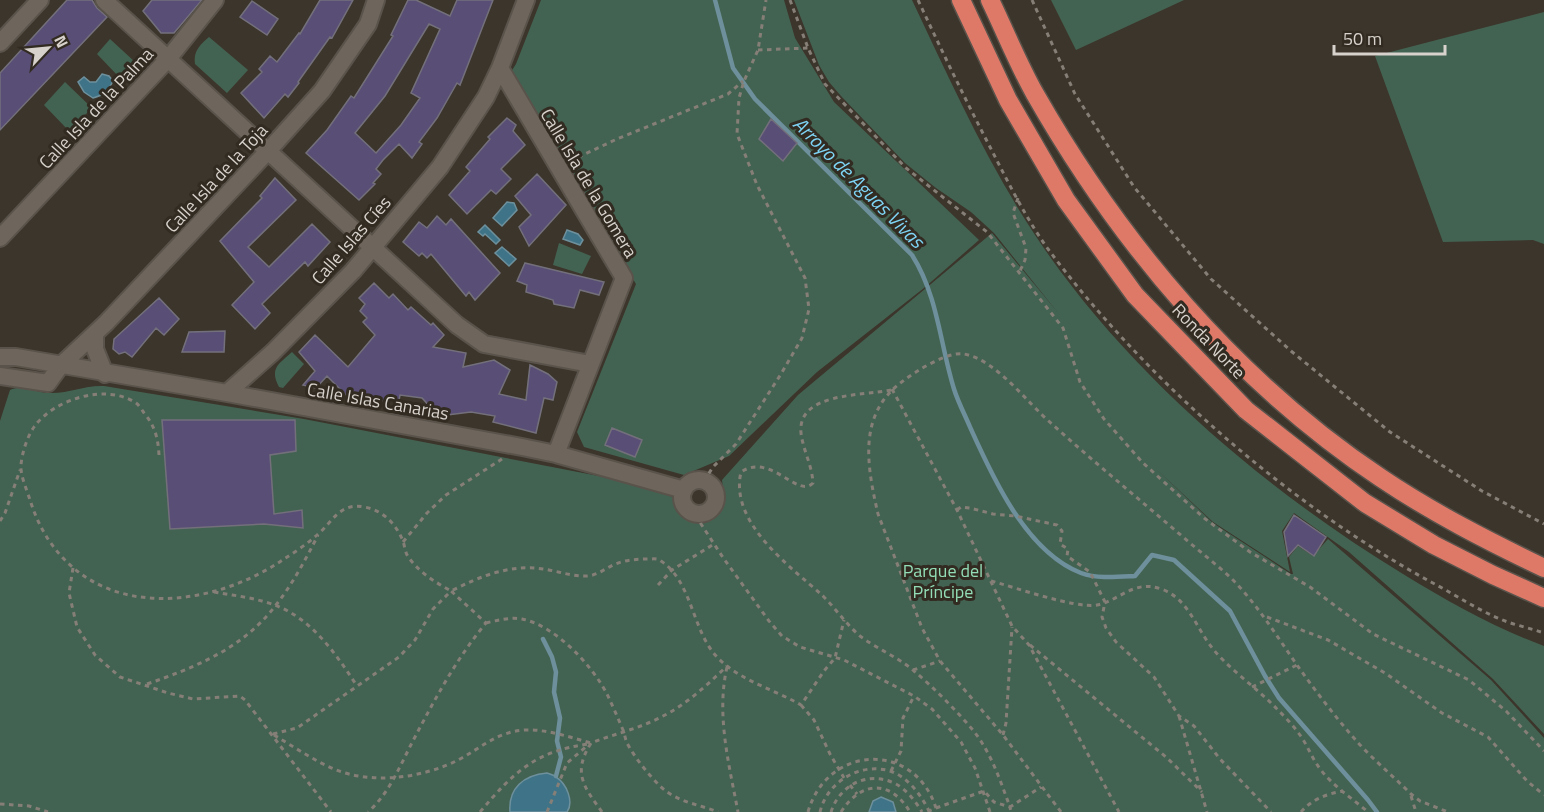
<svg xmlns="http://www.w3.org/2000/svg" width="1544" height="812" font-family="'Titillium Web',sans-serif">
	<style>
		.green { fill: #436352 }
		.water { fill: #3f7488; stroke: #6d909c; stroke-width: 1.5 }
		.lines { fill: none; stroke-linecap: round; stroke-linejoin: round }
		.stream { stroke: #6d909c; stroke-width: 4.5 }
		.building { fill: #594e75; stroke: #73707c; stroke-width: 1.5; fill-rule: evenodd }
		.street-casing { stroke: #59534b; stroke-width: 20 }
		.highway-casing { stroke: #59534b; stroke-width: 21 }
		.path { stroke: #857f77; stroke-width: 3; stroke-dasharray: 4.5 4.5; stroke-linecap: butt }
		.street { stroke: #6e665c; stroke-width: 16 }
		.highway { stroke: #de7968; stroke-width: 18 }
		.labels { text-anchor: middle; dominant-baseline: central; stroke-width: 6; stroke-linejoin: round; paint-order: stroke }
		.street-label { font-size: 18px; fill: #d7d2cc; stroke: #322b22 }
		.park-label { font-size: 18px; fill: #93deb6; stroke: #322b22 }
		.water-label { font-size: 20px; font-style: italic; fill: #7ed4f4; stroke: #322b22 }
	</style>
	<rect width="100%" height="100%" fill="#3c352b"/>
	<path class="green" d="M541,0H784L795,38L834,102L979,240L924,288L817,372L729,456L684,475L584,447L577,432L636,284L509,75L516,64Z
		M794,0H912C950,80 986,161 1035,235C1125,371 1265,490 1403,574C1449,602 1493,627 1544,646V734L1493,679L1349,552L1294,513L1282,531L1290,572L1213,522L1154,467L1213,523L1291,574H1293L1289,557L1298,546L1313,556L1328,539L1491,680L1544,738V812H0V421L10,390C23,384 38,394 52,393C70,393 86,385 104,386L304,419L666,489L688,516L696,521H708L725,504L722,480L798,395L992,233L1059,314L994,233L971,212L936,188L905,163L841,96L829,82L819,65Z
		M1051,0H1184L1076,50Z
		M1544,12V244L1533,240L1443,242L1375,56Z
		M209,37L248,70L227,93L195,64C193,51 200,45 209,37Z
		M110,39L135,62L120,78L97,54Z
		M65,82L92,108L69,131L44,105Z
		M559,243L591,256L582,274L553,265Z
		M292,352L304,364L283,388L279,387C269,368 279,364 292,352Z"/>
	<path class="water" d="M102,74L109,76L113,81C108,91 104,95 93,98L84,92L78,82L84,77L90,82H96Z
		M507,202L514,203L517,210L502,226L493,218Z
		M485,225L500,240L496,244L485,234L483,236L478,232Z
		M567,230L578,234L583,240L580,245L563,239Z
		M502,247L516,259L509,266L495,253Z
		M547,773C550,774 554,775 556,777C567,784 574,802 567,812H510C508,788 524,775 547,773Z
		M881,797L893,802L896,812H869L873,801Z"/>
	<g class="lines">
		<path class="stream" d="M715,0L733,68L755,99L912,255C938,296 940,344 954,389C958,402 965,415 970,427C992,476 1026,552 1081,573C1097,579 1117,577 1135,576L1152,555L1174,560L1230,611L1265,676L1279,698L1368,800L1377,812
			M543,639L552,657L556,672L554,692L560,718L557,741L561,757L556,776"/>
	</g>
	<path class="building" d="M67,0H92L97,8L107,17L0,130V73Z
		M152,0H202L174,33H161L143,11Z
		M320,0H353L332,38L330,37L298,82L299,83L288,97L285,94L264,118L241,93L262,72L259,69L270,56L277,62L299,33L300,34Z
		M408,0H416L450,16L457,0H493L460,85L457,83L437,118L419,142L422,144L412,158L399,144L383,160L376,169L381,174L373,183L375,184L359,200L306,153L327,130L351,96L354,98L393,36L391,35ZM429,24L440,29L411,93L420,98L401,125L376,153L355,133L385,96Z
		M252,1L278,19L267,35L240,17Z
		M507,118L516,125L513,131L525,145L501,169L511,179L496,194L491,190L467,214L449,195L470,171L466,167L490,139L488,137Z
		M771,119L797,143L783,161L759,139Z
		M537,174L566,205L529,246L519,227L531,215L515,196Z
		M275,178L296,200L248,247L269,267L312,224L330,242L308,266L305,262L262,304L270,313L255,329L232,305L254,282L220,241L262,198L260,196Z
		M437,216L446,225L451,219L500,273L475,300L469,292L466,296L431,254L427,258L422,253L419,256L403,242L419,222L427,228Z
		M525,263L604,282L599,295L580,290L574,308L554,304L553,300L526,292L527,285L517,281Z
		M374,283L389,298L393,294L408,310L411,307L431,325L433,323L444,335L433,347L466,353L463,367L494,360L510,370L499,394L526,400L530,365L548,374L557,382L553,400L544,398L536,433L493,422L495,416L471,412L447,415L435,412L422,398L400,395L399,401L390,400L389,402L357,395L352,401L327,376L316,388L303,385L315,371L299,352L315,335L348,367L375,335L363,322L367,318L360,311L365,304L359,298Z
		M159,298L179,319L164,335L156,328L132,357L125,352L119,354L113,349L114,339Z
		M225,331L224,352H182L189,332Z
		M162,420H295L296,451L270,455L274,514L302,510L303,528L264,524L170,529Z
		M612,428L642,440L635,457L605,445Z
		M1294,515L1326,537L1314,556L1298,545L1288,556L1284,532Z"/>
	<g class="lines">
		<g class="street-casing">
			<path id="street" d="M104,0L457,325L484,344L590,364
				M0,43L40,0
				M500,68L624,278L556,454
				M0,238L168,59L215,0
				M95,334V349L105,374
				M0,357H16L227,393L522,447L556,454L684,490
				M0,376L48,383L61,365L106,323L268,151L322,91L368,24L376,0
				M227,393L273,352L353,271L440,167L486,97L500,68L526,0
				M682 497a17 17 0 1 1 34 0a17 17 0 1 1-34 0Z"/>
		</g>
		<g class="highway-casing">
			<path id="highway" d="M961,0L1008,100L1066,200L1135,295L1246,410L1365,503L1434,545L1493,575L1544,598
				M990,0C1005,31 1018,64 1035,94C1121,245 1236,381 1381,478C1433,513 1488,541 1544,568"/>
		</g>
		<path class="path" d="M790,0L808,48L825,84L906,168L987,232L1063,328L1080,382L1104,419L1143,463L1204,518L1250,552L1310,587L1373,634L1469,680L1506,711L1544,751
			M918,0C941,49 964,97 989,145C1007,180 1025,217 1048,249C1145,379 1289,505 1431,582C1454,594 1476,609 1500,619C1514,625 1530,628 1544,633
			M1032,0L1075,94L1134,187L1211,279L1291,351L1390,432L1482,491L1544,524
			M758,50L808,48
			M570,161L617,139L728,94L743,81
			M1018,198L1013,213L1026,248L1025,260L1020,271
			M892,389L957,510L1012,626L1029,645L1119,812
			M891,390C863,396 797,392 801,433C803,450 812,465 813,483C797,499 771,452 741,472C729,523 790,566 823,596C836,609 846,624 860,636C877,649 898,657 914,671C934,688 955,709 972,729C991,752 1000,780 1010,807L1041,787
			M159,455C158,438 155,426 144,413C142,410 139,405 136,403C106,383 54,399 34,427C27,437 22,453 21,465C20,475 27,490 30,500C37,522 47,541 63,558C121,620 220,603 284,559C295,552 307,544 317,535C332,523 339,502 364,507C383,510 396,524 403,541C405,547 405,553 409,558C420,573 435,582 451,591C481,576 510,564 543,569C558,571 573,577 588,576C597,575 605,569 613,565C624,560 636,559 648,559C654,559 657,558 661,561C690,580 692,624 712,651C733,679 772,688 801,705L824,671L835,658L844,620
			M704,481L713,467L736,444L781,374L802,338L809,309L805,278L757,185L737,134L739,98L744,81L758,50L766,0
			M957,510L961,507L970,508L993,514L1015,516L1057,525L1062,531L1060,544L1068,549L1067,556L1090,572L1105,602L1102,617L1106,628L1116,642L1154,677L1179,716L1194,726L1220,759L1271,812
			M699,514L701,524L724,559L769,621L782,636L800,647L844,660L914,696L932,709L961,742L975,768L990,812
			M0,521L5,513L20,470
			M403,542L427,513L446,495L502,459
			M73,568L69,593L77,627L95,655L120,677L168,693L193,699L240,696L245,700L331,812
			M991,581C1014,587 1076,609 1097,605C1119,601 1134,579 1161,589C1188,598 1196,628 1213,649C1231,671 1256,687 1276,708C1284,716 1293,725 1300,735C1308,746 1312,759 1321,770C1333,786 1353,799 1368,812
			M658,585L672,570L714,544
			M214,592C231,595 249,597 265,602C308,613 334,651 357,686
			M1267,617L1328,640L1385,673L1442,713L1488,737L1527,781L1544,795
			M486,623C498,620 510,617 522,619C556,626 593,666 608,696C613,707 618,718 623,730C625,734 625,739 627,743C635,758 648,774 660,786C676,802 698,804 718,812
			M1030,645L1166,757L1202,792
			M727,667C716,715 729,764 738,812
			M913,670L940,661
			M147,684C243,651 273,625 318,535
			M1252,687L1297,665
			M801,705L814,720L830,754L844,778
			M1179,716L1207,812
			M273,734L297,728L399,657L415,640L433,609L451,591L486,623C457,658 436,697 415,737C401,763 390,793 368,812
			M274,735C294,747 313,760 334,769C371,785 423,778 458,760C481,748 497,732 524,730C547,729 569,737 591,743
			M1003,735L1006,723L1012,627
			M891,771L901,751L903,718L914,696
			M850,785L857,794
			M1411,796L1416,812
			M0,804L29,806L48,812
			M936,808L984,791L994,802L1010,807L1011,812
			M480,812C514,772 535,751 589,744
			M547,812L567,763L587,746
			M602,812C584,787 572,773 591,743C614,734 638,729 661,717C686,705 707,685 727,666
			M808,812C827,745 914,740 936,808L927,812
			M820,812C827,782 860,762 890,771C908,777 921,795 929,811
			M831,812C840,784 869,770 896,784C907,790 916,802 922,812
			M841,812C861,781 890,779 910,812
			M1061,812L1003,735L940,661L922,628L878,514C867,466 857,414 903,381C916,371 948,351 964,354C997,360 1027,403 1052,424C1095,463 1139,499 1183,537C1199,551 1216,564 1231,578C1257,604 1276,635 1297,665C1314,689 1333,714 1353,737C1370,757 1392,775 1411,794L1420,801L1448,812
			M1301,812C1312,799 1327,794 1343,791"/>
		<use href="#street" class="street"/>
		<use href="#highway" class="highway"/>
	</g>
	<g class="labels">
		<g class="street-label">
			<text transform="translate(96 108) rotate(-47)">Calle Isla de la Palma</text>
			<text transform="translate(216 178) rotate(-47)">Calle Isla de la Toja</text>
			<text transform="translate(589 183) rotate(59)">Calle Isla de la Gomera</text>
			<text transform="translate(351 240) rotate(-49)">Calle Islas Cíes</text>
			<text transform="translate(1209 341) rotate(46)">Ronda Norte</text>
			<text transform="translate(378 401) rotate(10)">Calle Islas Canarias</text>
		</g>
		<g class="park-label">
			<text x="943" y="570">Parque del<tspan x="943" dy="21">Príncipe</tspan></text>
		</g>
		<g class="water-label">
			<text transform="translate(859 182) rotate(45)">Arroyo de Aguas Vivas</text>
		</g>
	</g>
	<g transform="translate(48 48) rotate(64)" stroke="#322b22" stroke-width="4.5" paint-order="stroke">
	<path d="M0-4.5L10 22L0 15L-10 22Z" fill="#d7d2cc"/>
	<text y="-9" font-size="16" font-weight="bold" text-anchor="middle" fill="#d7d2cc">N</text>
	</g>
	<path d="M1334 45v9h111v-9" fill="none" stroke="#d7d2cc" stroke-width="3"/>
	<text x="1343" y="45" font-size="18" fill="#d7d2cc" stroke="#322b22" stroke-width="4.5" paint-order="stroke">50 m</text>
</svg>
